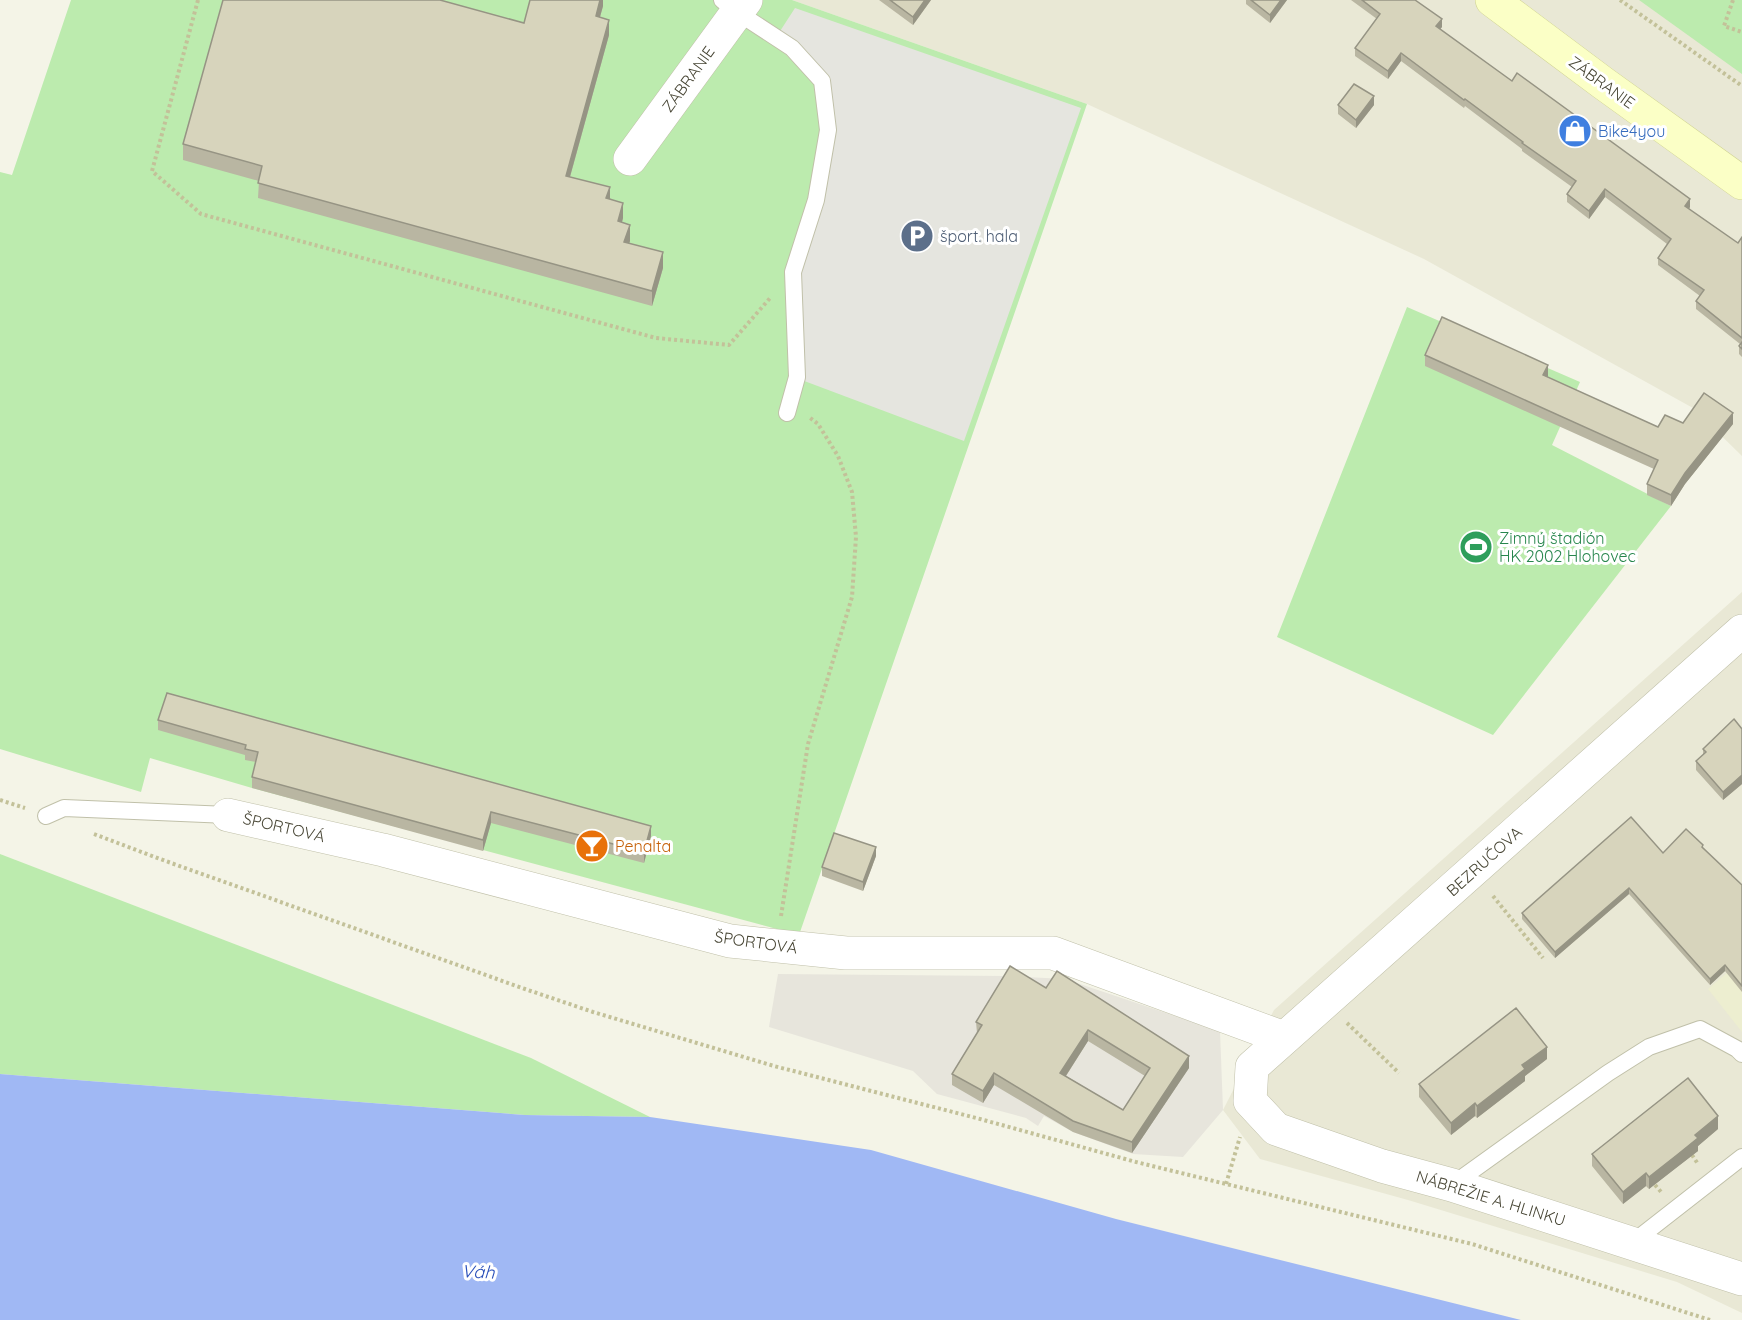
<svg xmlns="http://www.w3.org/2000/svg" width="1742" height="1320" font-family="Quicksand,sans-serif">
  <style>
    .residential { fill: #e9e8d5 }
    .industrial { fill: #e7e5dc }
    .education { fill: #edeed0 }
    .green { fill: #bcebae }
    .parking { fill: #e5e5df }
    .water { fill: #a0b8f4 }
    .lines { fill: none; stroke-linecap: round; stroke-linejoin: round }
    .lane-casing { stroke: #c0c0a9; stroke-width: 18 }
    .street-casing { stroke: #c0c0a9; stroke-width: 34 }
    .secondary-casing { stroke: #d0d392; stroke-width: 34 }
    .path { stroke: #c3c199; stroke-width: 4; stroke-dasharray: 3 3; stroke-linecap: butt }
    .lane { stroke: #fff; stroke-width: 16 }
    .street { stroke: #fff; stroke-width: 33 }
    .secondary { stroke: #fbffc6; stroke-width: 33 }
    .wall { fill: #b9b6a2; fill-rule: evenodd }
    .shaded-wall { fill: #969484 }
    .building { fill: #d7d4bc; stroke: #969484; stroke-width: 1.5; fill-rule: evenodd }
    .labels { text-anchor: middle; stroke-width: 6; stroke-linejoin: round; paint-order: stroke }
    .street-label { font-size: 16px; fill: #484635; stroke: #fff }
    .shop-label { font-size: 16px; fill: #366cbe; stroke: #fff; text-anchor: start }
    .service-label { font-size: 16px; fill: #4e5e75; stroke: #fff; text-anchor: start }
    .leisure-label { font-size: 16px; fill: #27864d; stroke: #fff; text-anchor: start }
    .food-label { font-size: 16px; fill: #c56008; stroke: #fff; text-anchor: start }
    .water-label { font-size: 18px; font-style: italic; fill: #294fba; stroke: #fff }
  </style>
  <rect width="100%" height="100%" fill="#f4f4e7"/>
  <!-- residential -->
  <g class="residential">
    <path d="M792 0H1742V456L1693 408 1424 259 1087 104Z"/>
    <path d="M1742 592V1313L1677 1282 1408 1200 1260 1159 1223 1110 1274 1010Z"/>
  </g>
  <!-- industrial -->
  <path class="industrial" d="M778 974 1004 976 1065 979 1220 1031 1223 1110 1183 1157 1133 1154 1073 1132 1044 1116 1038 1126 1026 1118 937 1094 913 1071 769 1027Z"/>
  <!-- education -->
  <path class="education" d="M1742 960V1032L1708 989Z"/>
  <!-- green -->
  <g class="green">
    <path d="M71 0H792L1087 104 799 935 252 788 150 758 141 792 0 749V172L12 175Z"/>
    <path d="M1639 0H1742V74Z"/>
    <path d="M1407 307 1580 382 1552 445 1671 506 1493 735 1277 637Z"/>
    <path d="M0 854 531 1058 650 1117 525 1115 0 1074Z"/>
  </g>
  <!-- parking -->
  <path class="parking" d="M795 8 1081 108 964 441 791 376 785 273 810 199 821 132 815 83 773 42Z"/>
  <!-- water -->
  <path class="water" d="M0 1074 525 1115 650 1117 871 1150 1116 1219 1521 1320H0Z"/>
  <g class="lines">
    <defs>
      <g id="lane">
        <path d="M722 0 737 12 792 48 822 81 828 130 816 200 793 272 797 377 787 413"/>
        <path d="M46 816 64 808 228 815"/>
        <path d="M1452 1185 1608 1073 1649 1047 1700 1029 1737 1049 1742 1054"/>
        <path d="M1632 1243 1742 1157"/>
      </g>
      <g id="street">
        <path d="M630 159 746 0"/>
        <path d="M1742 631 1252 1067 1250 1101 1276 1129 1382 1166 1452 1185 1742 1279"/>
        <path d="M228 815 383 850 730 941 846 953H1053L1284 1038"/>
      </g>
      <path id="secondary" d="M1492 0 1603 83 1742 183"/>
    </defs>
    <!-- lane casing -->
    <use href="#lane" class="lane-casing"/>
    <!-- street casing -->
    <use href="#street" class="street-casing"/>
    <!-- secondary casing -->
    <use href="#secondary" class="secondary-casing"/>
    <!-- path -->
    <g class="path">
      <path d="M198 0 152 171 201 214 656 338 729 345 771 297"/>
      <path d="M1620 0 1742 86"/>
      <path d="M1733 0 1724 26 1742 32"/>
      <path d="M0 800 25 808"/>
      <path d="M94 834 160 859 525 989 593 1012 774 1066 980 1119 1136 1162 1472 1244 1710 1320"/>
      <path d="M1493 896 1543 958"/>
      <path d="M781 916 808 744 852 597 856 537 852 492 838 456 818 424 809 417"/>
      <path d="M1347 1023 1399 1073"/>
      <path d="M1692 1155 1698 1164"/>
      <path d="M1226 1184 1240 1137"/>
      <path d="M1655 1185 1662 1193"/>
    </g>
    <!-- lane -->
    <use href="#lane" class="lane"/>
    <!-- street -->
    <use href="#street" class="street"/>
    <!-- secondary -->
    <use href="#secondary" class="secondary"/>
  </g>
  <!-- wall -->
  <g class="wall">
    <path d="M603 0V6L600 17 609 35 570 177 610 198 623 218 622 222 630 241 629 243 663 268 652 306 258 198 259 181 183 160V144L524 23Z"/>
    <path d="M879 0H931L913 25Z"/>
    <path d="M1246 0H1287L1270 23 1246 4Z"/>
    <path d="M1351 0H1415L1442 27 1440 29 1512 81 1690 207 1689 209 1738 243 1742 237V357L1739 354V346L1740 344 1696 309V301L1700 296 1658 265V258L1667 244 1605 197 1589 219 1567 202V194L1572 187 1522 151V149L1465 106 1464 108 1401 61 1388 79 1355 56V48L1377 19Z"/>
    <path d="M1338 105H1374L1356 128 1338 114Z"/>
    <path d="M1425 355 1548 376 1547 377 1658 427 1683 423 1733 424 1685 484 1671 506 1647 495V484L1654 469 1425 366Z"/>
    <path d="M158 720 651 836 644 863 491 823 483 851 252 788V777L256 762 245 760V755L158 730Z"/>
    <path d="M1742 729V784L1723 800 1696 770V761L1703 755V749Z"/>
    <path d="M1703 849 1742 885V992L1725 971 1710 985 1629 894 1555 958 1522 919V913L1663 853Z"/>
    <path d="M876 856 863 891 822 876V867Z"/>
    <path d="M1046 988 1189 1068 1132 1153 1073 1132 994 1085 983 1103 952 1085V1074L977 1033 976 1022ZM1088 1041 1145 1076 1123 1110 1066 1076Z"/>
    <path d="M1547 1059 1525 1076V1081L1477 1118 1475 1116 1451 1135 1419 1097V1084Z"/>
    <path d="M1718 1129 1698 1146V1151L1677 1167 1649 1189 1646 1186 1623 1204 1592 1166V1154Z"/>
  </g>
  <!-- shaded-wall -->
  <g class="shaded-wall">
    <path d="M600 0H603V6L596 31V16Z"/>
    <path d="M925 0H931L913 25V17Z"/>
    <path d="M1281 0H1287L1270 23V15Z"/>
    <path d="M1442 19V27L1436 34V26Z"/>
    <path d="M609 20V35L566 191V176Z"/>
    <path d="M1401 53V61L1388 79V71Z"/>
    <path d="M1374 96V105L1356 128V120Z"/>
    <path d="M610 187V203L606 198Z"/>
    <path d="M1605 189V197L1589 219V211Z"/>
    <path d="M1690 199V207L1685 214V206Z"/>
    <path d="M623 203V218L618 237V221Z"/>
    <path d="M630 225V241L624 257V242Z"/>
    <path d="M663 252V268L652 306V291Z"/>
    <path d="M1548 365V376L1543 386V375Z"/>
    <path d="M1733 413V424L1685 484 1671 506V495L1685 473Z"/>
    <path d="M1742 775V784L1723 800V792Z"/>
    <path d="M491 812V823L483 851V840Z"/>
    <path d="M651 826V836L644 863V852Z"/>
    <path d="M876 847V856L863 891V882Z"/>
    <path d="M1629 888V894L1555 958V952Z"/>
    <path d="M1725 965V971L1710 985V979Z"/>
    <path d="M1088 1030V1041L1060 1085V1073Z"/>
    <path d="M1547 1047V1059L1525 1076V1081L1477 1118V1106L1522 1065Z"/>
    <path d="M1189 1056V1068L1132 1153V1142Z"/>
    <path d="M994 1073V1085L983 1103V1091Z"/>
    <path d="M1475 1103V1116L1451 1135V1123Z"/>
    <path d="M1718 1116V1129L1698 1146V1151L1649 1189V1177L1695 1135Z"/>
    <path d="M1646 1173V1186L1623 1204V1192Z"/>
  </g>
  <!-- building -->
  <g class="building">
    <path d="M223 0H440L524 23 530 0H600L596 16 609 20 566 176 610 187 606 198 623 203 618 221 630 225 624 242 663 252 652 291 258 183 262 166 183 144Z"/>
    <path d="M890 0H925L913 17Z"/>
    <path d="M1251 0H1281L1270 15Z"/>
    <path d="M1362 0H1415L1442 19 1436 26 1512 81 1517 73 1690 199 1685 206 1738 243 1742 237V338L1696 301 1704 290 1658 258 1671 239 1605 189 1589 211 1567 194 1576 181 1522 143 1523 142 1465 99 1464 100 1401 53 1388 71 1355 48 1380 14Z"/>
    <path d="M1354 84 1374 96 1356 120 1338 105Z"/>
    <path d="M1442 317 1548 365 1543 375 1658 427 1665 415 1683 423 1704 393 1733 413 1685 473 1671 495 1647 484 1658 460 1425 355Z"/>
    <path d="M1742 342V349L1739 346Z"/>
    <path d="M167 693 651 826 644 852 491 812 483 840 252 777 258 752 245 749 246 745 158 720Z"/>
    <path d="M1734 719 1742 729V775L1723 792 1696 761 1706 752 1703 749Z"/>
    <path d="M1631 817 1663 853 1686 829 1703 845 1702 847 1742 885V986L1725 965 1710 979 1629 888 1555 952 1522 913Z"/>
    <path d="M834 833 876 847 863 882 822 867Z"/>
    <path d="M1010 966 1046 988 1057 971 1189 1056 1132 1142 1073 1121 994 1073 983 1091 952 1074 982 1025 976 1022ZM1088 1030 1150 1068 1123 1110 1060 1073Z"/>
    <path d="M1516 1008 1547 1047 1522 1065 1525 1069 1477 1106 1475 1103 1451 1123 1419 1084Z"/>
    <path d="M1688 1078 1718 1116 1695 1135 1698 1138 1677 1155 1649 1177 1646 1173 1623 1192 1592 1154Z"/>
  </g>
  <!-- icons -->
  <defs>
    <symbol id="shop-disc" viewBox="-11 -11 22 22"><circle r="9.5" fill="#3f7fe0" stroke="#fff"/><path d="M-5-2.5h2.3a2.7 3.5 0 0 1 5.4 0H5L5.5 6h-11ZM-1.5-2.5h3a1.5 2.3 0 0 0-3 0Z" fill="#fff"/></symbol>
    <symbol id="parking-disc" viewBox="-11 -11 22 22"><circle r="9.5" fill="#5c6f8a" stroke="#fff"/><path d="M-3.5-5.5H1a3.5 3.5 0 0 1 0 7H-1V5.5H-3.5ZM-1-3.4V-.6H.8a1.4 1.4 0 0 0 0-2.8Z" fill="#fff"/></symbol>
    <symbol id="stadium-disc" viewBox="-11 -11 22 22"><circle r="9.5" fill="#2e9e5b" stroke="#fff"/><path d="M0-5a6.5 5 0 1 0 0 10a6.5 5 0 1 0 0-10ZM-3.5-1.8h7v3.6h-7Z" fill="#fff"/></symbol>
    <symbol id="bar-disc" viewBox="-11 -11 22 22"><circle r="9.5" fill="#e8710a" stroke="#fff"/><path d="M-6-5H6L.8 .8V4.5H3.5V6h-7V4.5H-.8V.8Z" fill="#fff"/></symbol>
  </defs>
  <g fill-rule="evenodd">
    <use href="#shop-disc" x="1556" y="112" width="38" height="38"/>
    <use href="#parking-disc" x="898" y="217" width="38" height="38"/>
    <use href="#stadium-disc" x="1457" y="528" width="38" height="38"/>
    <use href="#bar-disc" x="573" y="827" width="38" height="38"/>
  </g>
  <g class="labels">
    <!-- street labels -->
    <g class="street-label">
      <text transform="translate(688 79) rotate(-54)" y="6">ZÁBRANIE</text>
      <text transform="translate(1602 82) rotate(36)" y="6">ZÁBRANIE</text>
      <text transform="translate(284 827) rotate(13)" y="6">ŠPORTOVÁ</text>
      <text transform="translate(1484 861) rotate(-42)" y="6">BEZRUČOVA</text>
      <text transform="translate(756 942) rotate(8)" y="6">ŠPORTOVÁ</text>
      <text transform="translate(1491 1198) rotate(17)" y="6">NÁBREŽIE A. HLINKU</text>
    </g>
    <!-- shop labels -->
    <g class="shop-label">
      <text x="1598" y="137">Bike4you</text>
    </g>
    <!-- service labels -->
    <g class="service-label">
      <text x="940" y="242">šport. hala</text>
    </g>
    <!-- leisure labels -->
    <g class="leisure-label">
      <text x="1499" y="544">Zimný štadión<tspan x="1499" dy="18">HK 2002 Hlohovec</tspan></text>
    </g>
    <!-- food labels -->
    <g class="food-label">
      <text x="615" y="852">Penalta</text>
    </g>
    <!-- water labels -->
    <g class="water-label">
      <text transform="translate(478 1272) rotate(3)" y="6">Váh</text>
    </g>
  </g>
</svg>
